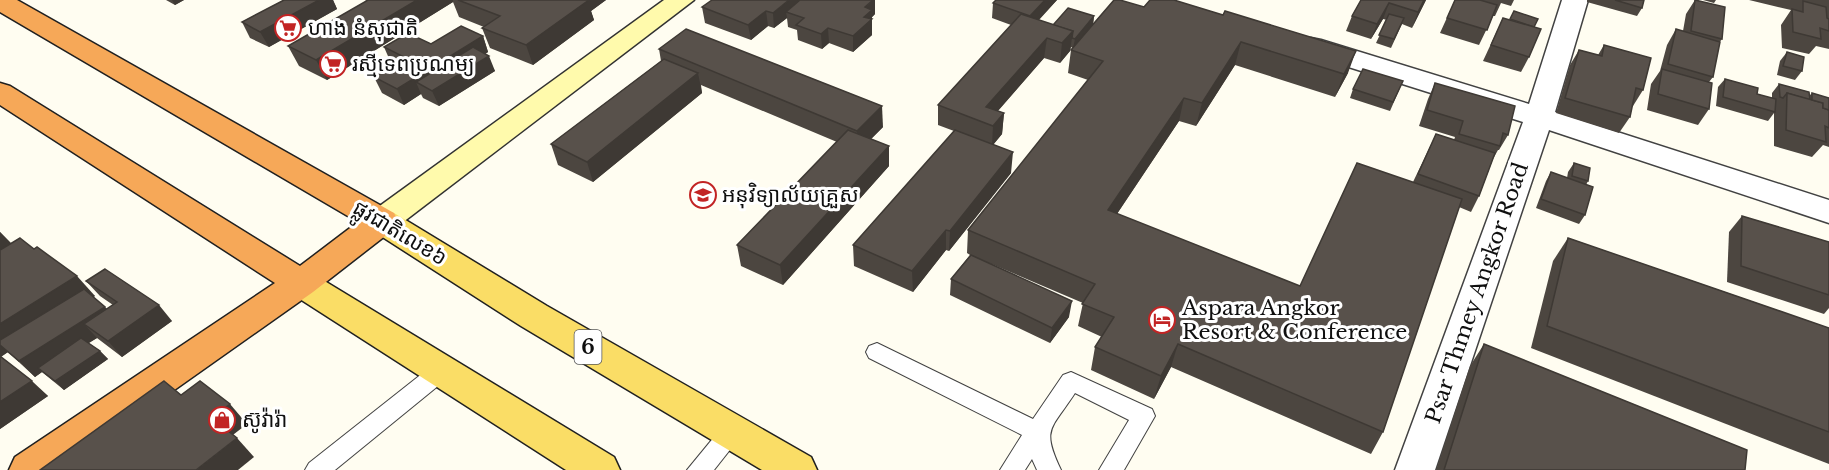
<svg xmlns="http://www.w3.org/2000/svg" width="1829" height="470" font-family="'Libre Baskerville','Noto Sans Khmer',serif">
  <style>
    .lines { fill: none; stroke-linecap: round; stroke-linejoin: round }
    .lane-casing { stroke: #424242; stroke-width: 2 }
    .street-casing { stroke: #424242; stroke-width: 3 }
    .secondary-casing { stroke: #313131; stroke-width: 3 }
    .primary-casing { stroke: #202020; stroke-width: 3 }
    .highway-casing { stroke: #202020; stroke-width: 3 }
    .lane { fill: #fff; fill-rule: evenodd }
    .street { fill: #fff; fill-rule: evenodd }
    .secondary { fill: #fffaac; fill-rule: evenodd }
    .primary { fill: #fadd66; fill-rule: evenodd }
    .highway { fill: #f6a858; fill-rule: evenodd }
    .wall { fill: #4c4640 }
    .shaded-wall { fill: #3e3934 }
    .building { fill: #58514b; stroke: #3e3934; stroke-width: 1.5 }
    .labels { text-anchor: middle; stroke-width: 6; stroke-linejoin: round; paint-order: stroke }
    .shield { fill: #fff; stroke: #575757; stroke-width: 1.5 }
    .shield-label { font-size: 20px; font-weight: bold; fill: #0f0f0f }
    .poi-label { font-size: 21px; fill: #0f0f0f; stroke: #fff; text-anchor: start }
    .street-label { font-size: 21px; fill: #0f0f0f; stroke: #fff }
  </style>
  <rect width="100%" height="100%" fill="#fffdf1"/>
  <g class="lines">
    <defs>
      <g id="lane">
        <path d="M877 343 1033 419 1063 375 1071 372 1152 409 1155 416 1124 470H1099L1129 420 1075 393C1051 430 1041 428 1061 470H1037L1032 459 1025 470H1000L1022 435 869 358 866 352 869 346Z"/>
        <path d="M441 362 449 365 452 371 449 377 335 470H305L309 463 433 365Z"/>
        <path d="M732 422 740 425 744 432 714 470H687L724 425Z"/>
      </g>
      <path id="street" d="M1562 0H1588L1555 112 1829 200V223L1549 130 1435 470H1395L1523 122 1301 52 1297 46 1301 40 1311 38 1321 40 1529 104Z"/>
      <path id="secondary" d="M664 0H694L394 229 382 233 370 229 366 221 370 213Z"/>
      <g id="primary">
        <path d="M382 209 394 213 547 306 811 457 817 470H762L521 326 370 229 366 221 370 213Z"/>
        <path d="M301 270 313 274 614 457 620 470H566L289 292 284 283 289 274Z"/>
      </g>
      <path id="highway" d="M0 0H17L394 213 398 221 394 229 313 292 61 470H9L15 457 275 283 0 105V83L10 86 300 266 358 222 0 12Z"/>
    </defs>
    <!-- lane casing -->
    <use href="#lane" class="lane-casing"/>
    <!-- street casing -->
    <use href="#street" class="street-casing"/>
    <!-- secondary casing -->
    <use href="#secondary" class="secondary-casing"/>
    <!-- primary casing -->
    <use href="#primary" class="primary-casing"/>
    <!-- highway casing -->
    <use href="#highway" class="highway-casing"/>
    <!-- lane -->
    <use href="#lane" class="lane"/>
    <!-- street -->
    <use href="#street" class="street"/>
    <!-- secondary -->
    <use href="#secondary" class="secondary"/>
    <!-- primary -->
    <use href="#primary" class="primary"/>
    <!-- highway -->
    <use href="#highway" class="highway"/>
  </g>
  <!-- wall -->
  <g class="wall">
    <path d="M166 0H184L175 5Z"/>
    <path d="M284 0H333L337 9 269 47 250 38 242 22Z"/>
    <path d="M365 0H606L591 11 594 20 533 65 490 48 482 28 484 27 459 17 453 2 327 80 299 66 288 46 367 1Z"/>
    <path d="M996 0H1057L1039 20 1053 25 1094 16 1093 24 1114 0 1348 73 1335 97 1235 65 1196 126 1179 121 1117 214 1300 286 1413 182 1436 134 1454 140 1455 137 1419 126 1428 99 1435 83 1508 135 1499 150H1498L1493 159 1479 196 1471 212 1459 207 1383 432 1371 454 1171 367 1154 399 1091 370 1095 347 1102 337 1078 326 1083 303 989 263 1069 317 1050 343 950 295 951 279 970 255 967 253 968 230 1088 80 1068 73 1071 50 1073 48 1071 47 1070 51 1060 63 1044 58 998 111 1004 113 1002 134 993 145 1011 173 949 251 946 250 913 292 854 266 853 245 954 131 938 125V105L1011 25 992 18 993 3Z"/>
    <path d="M1361 0H1426L1412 28 1402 24 1391 48 1376 43 1387 20 1383 19 1371 39 1346 31 1352 16Z"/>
    <path d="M1455 0H1514L1511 6 1501 3 1495 16H1493L1479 45 1440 33Z"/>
    <path d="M1587 0H1644L1642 8 1637 16 1587 2Z"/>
    <path d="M1695 0 1722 39 1719 43 1713 77 1709 82V109L1698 125 1647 110 1651 84 1660 71 1667 45 1676 29 1683 31 1686 14Z"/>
    <path d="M1703 0H1716L1714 3Z"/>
    <path d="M1749 0H1829V49L1816 46 1809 54 1782 48 1781 25 1791 10Z"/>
    <path d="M702 7 875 14 872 17V35L853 52 829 43 822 49 798 40 797 30 788 27 787 18 774 28 768 26 751 40 705 23Z"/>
    <path d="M1503 18 1534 27 1529 57 1521 72 1483 61Z"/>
    <path d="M483 36 488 52 485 54 495 71 439 106 423 98 421 94 404 105 382 93 374 77 395 65 391 63 384 47 431 44Z"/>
    <path d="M1604 45 1643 90 1633 106H1632L1630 117 1619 133 1556 113 1570 65 1579 50 1598 55Z"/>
    <path d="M659 49 883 127 871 139 889 166 783 285 741 266 737 245 837 142 701 85 702 93 593 182 558 165 551 144 661 61Z"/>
    <path d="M1787 52 1802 71 1795 80 1777 75 1780 61Z"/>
    <path d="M1725 79 1757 94 1772 98V93L1779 84 1809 96 1812 93 1829 98V147L1823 145 1812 157 1774 146V113L1768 121 1716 106 1718 87Z"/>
    <path d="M1403 81 1390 111 1350 98 1353 89Z"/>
    <path d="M1574 163 1588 181 1586 185 1585 215 1579 224 1536 208 1546 181 1551 172 1567 178 1568 172Z"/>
    <path d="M1742 216 1829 242V308L1824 314 1727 282 1729 232Z"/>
    <path d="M0 232 11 243 95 296 93 297 107 309 113 305 100 296 86 281 172 321 122 357 97 338 88 343 100 351 108 359 64 390 42 372 35 377 8 352 1 357 48 396 0 429Z"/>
    <path d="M1568 238 1829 328V464L1531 348 1553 261Z"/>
    <path d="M1484 344 1745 470H1436L1470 366Z"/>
  </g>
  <!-- shaded-wall -->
  <g class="shaded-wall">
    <path d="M172 0H184L175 5Z"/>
    <path d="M319 0H333L337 9 269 47 260 32Z"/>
    <path d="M417 0H453V2L327 80 316 60Z"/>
    <path d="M580 0H606L591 11 594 20 533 65 526 45Z"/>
    <path d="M789 0H806L786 12 787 18 774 28 773 13Z"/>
    <path d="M873 0H875V14L872 17V35L853 52V36L864 17 865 7Z"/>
    <path d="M1045 0H1057L1028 31 1030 16Z"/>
    <path d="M1424 0H1426L1412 28 1418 12Z"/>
    <path d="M1389 3 1383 19 1371 39 1377 24Z"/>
    <path d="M766 11 768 26 751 40 748 25Z"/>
    <path d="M1094 16 1093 25 1073 48 1075 39Z"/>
    <path d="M828 28 829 43 822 49 821 34Z"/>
    <path d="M1073 31 1070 51 1060 63 1062 43Z"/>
    <path d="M483 36 488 52 429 89 416 82 421 94 404 105 397 89Z"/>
    <path d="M1047 38 1044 58 987 123 986 107Z"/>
    <path d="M1241 42 1235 65 1196 126 1202 103Z"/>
    <path d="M1356 51 1348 73 1335 97 1344 74Z"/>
    <path d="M489 56 495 71 439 106 432 91Z"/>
    <path d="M698 73 702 93 593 182 587 162Z"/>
    <path d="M1184 98 1179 121 1104 233 1108 210Z"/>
    <path d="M882 106 883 127 859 151 857 131Z"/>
    <path d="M1004 113 1002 134 992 146 993 126Z"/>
    <path d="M889 146V166L783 285 780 265Z"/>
    <path d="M1013 152 1011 173 949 251 950 231Z"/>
    <path d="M946 230V250L913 292 912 271Z"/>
    <path d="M0 232 22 255 0 268Z"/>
    <path d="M77 276 95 296 8 352 0 345V324Z"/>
    <path d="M1072 301 1069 317 1050 343 1052 328Z"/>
    <path d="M159 305 172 321 122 357 108 341Z"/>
    <path d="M105 307 119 323 84 324 97 338 43 372 38 368 42 372 35 377 19 361Z"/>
    <path d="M1178 344 1171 367 1154 399 1161 376Z"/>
    <path d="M0 345 8 352 0 357Z"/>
    <path d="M100 351 108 359 64 390 55 381Z"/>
    <path d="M32 381 48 396 0 429V402Z"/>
    <path d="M230 404 247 424 229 438 212 418Z"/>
    <path d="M237 438 254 457 238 470H196Z"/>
  </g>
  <!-- building -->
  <g class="building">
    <path d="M284 0H319L260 32 242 22Z"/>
    <path d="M368 0H417L316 60 288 46Z"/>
    <path d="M458 0H589L526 45 482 28 500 16Z"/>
    <path d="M712 0H789L773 13 766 11 748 25 702 7Z"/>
    <path d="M800 0H873L865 7 872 10 864 17 872 19 853 36 828 28 821 34 796 25 804 18 786 12Z"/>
    <path d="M996 0H1045L1030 16 993 3Z"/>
    <path d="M1114 0H1120L1144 7 1150 0H1174L1223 15 1225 11 1356 51 1344 74 1241 42 1202 103 1184 98 1108 210 1300 286 1357 163 1462 199 1383 432 1178 344 1161 376 1095 347 1114 317 1082 304 1095 284 968 230 1103 61 1071 50Z"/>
    <path d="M1361 0H1424L1418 12 1389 3 1377 24 1352 16Z"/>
    <path d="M1455 0H1480L1497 5 1487 30 1447 18Z"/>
    <path d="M1615 0H1644L1642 8Z"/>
    <path d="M1695 0 1725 7 1722 39 1691 31Z"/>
    <path d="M1803 1 1826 7 1827 18 1829 19V31L1820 28 1821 39 1793 32 1792 9 1803 12Z"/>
    <path d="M1068 8 1094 16 1075 39 1072 38 1073 31 1053 25Z"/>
    <path d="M1514 11 1538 19 1534 27 1510 19Z"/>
    <path d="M1021 14 1073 31 1062 43 1047 38 986 107 1004 113 993 126 938 105Z"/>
    <path d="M1389 14 1404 18 1394 39 1379 35Z"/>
    <path d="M1503 18 1541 29 1529 57 1491 45Z"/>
    <path d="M461 26 483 36 397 89 374 77 406 58 384 47 408 33 431 44Z"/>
    <path d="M686 29 882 106 857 131 659 49Z"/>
    <path d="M1676 29 1720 42 1713 77 1668 64Z"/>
    <path d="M1604 45 1651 58 1643 90 1636 88 1630 117 1565 98 1579 50 1602 56Z"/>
    <path d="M473 47 489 56 432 91 416 82Z"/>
    <path d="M1787 52 1804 57 1802 71 1783 66Z"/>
    <path d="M664 59 698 73 587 162 551 144Z"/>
    <path d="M1363 69 1403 81 1393 102 1353 89Z"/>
    <path d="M1662 69 1712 83 1709 109 1658 94Z"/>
    <path d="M1725 79 1758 88 1757 94 1776 99 1775 112 1723 97Z"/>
    <path d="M1435 83 1515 106 1508 135 1503 133 1500 146 1459 134 1463 121 1427 110Z"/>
    <path d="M1779 84 1809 92 1810 100 1787 93 1783 98 1780 97Z"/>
    <path d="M1787 93 1823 103V108L1829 110V128L1825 126 1826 142 1786 130Z"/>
    <path d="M1812 93 1829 98V110L1823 108V103L1812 100Z"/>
    <path d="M848 130 889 146 780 265 737 245Z"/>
    <path d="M955 130 1013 152 950 231 946 230 912 271 853 245Z"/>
    <path d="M1436 134 1495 153 1479 196 1418 174Z"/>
    <path d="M1574 163 1590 168 1588 181 1572 176Z"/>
    <path d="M1551 172 1593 187 1585 215 1541 199Z"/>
    <path d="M1742 216 1829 242V295L1741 266Z"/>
    <path d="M20 238 34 249 37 247 77 276 0 324V250Z"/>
    <path d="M1568 238 1829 328V432L1547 326Z"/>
    <path d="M971 255 1072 301 1052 328 951 279Z"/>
    <path d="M105 269 159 305 108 341 84 324 117 302 86 281Z"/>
    <path d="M84 289 105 307 19 361 0 345V340Z"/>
    <path d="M81 338 100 351 55 381 38 368Z"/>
    <path d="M1484 344 1747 450 1745 470H1444Z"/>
    <path d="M0 356 32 381 0 402Z"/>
    <path d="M164 381 181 395 200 381 230 404 212 418 237 438 196 470H40Z"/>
  </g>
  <!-- icons -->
  <defs>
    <symbol id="supermarket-ring" viewBox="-11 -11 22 22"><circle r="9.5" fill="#fff" stroke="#c22424" stroke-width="1.5"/><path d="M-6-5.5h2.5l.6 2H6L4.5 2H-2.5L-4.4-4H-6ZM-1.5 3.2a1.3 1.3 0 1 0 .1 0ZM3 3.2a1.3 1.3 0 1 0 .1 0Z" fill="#c22424"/></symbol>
    <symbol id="school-ring" viewBox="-11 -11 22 22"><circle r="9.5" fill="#fff" stroke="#c22424" stroke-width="1.5"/><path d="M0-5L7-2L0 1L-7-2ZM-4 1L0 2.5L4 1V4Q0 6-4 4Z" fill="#c22424"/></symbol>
    <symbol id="hotel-ring" viewBox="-11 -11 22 22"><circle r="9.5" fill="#fff" stroke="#c22424" stroke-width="1.5"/><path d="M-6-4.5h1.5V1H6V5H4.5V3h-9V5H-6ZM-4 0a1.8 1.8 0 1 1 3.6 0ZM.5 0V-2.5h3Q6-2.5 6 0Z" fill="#c22424"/></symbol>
    <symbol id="shop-ring" viewBox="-11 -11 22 22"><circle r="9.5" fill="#fff" stroke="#c22424" stroke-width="1.5"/><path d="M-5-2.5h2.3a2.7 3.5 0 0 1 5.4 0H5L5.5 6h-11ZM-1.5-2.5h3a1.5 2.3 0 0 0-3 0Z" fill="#c22424"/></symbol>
  </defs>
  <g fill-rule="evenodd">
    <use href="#supermarket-ring" x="273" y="13" width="30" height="30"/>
    <use href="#supermarket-ring" x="318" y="49" width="30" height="30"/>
    <use href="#school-ring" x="688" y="180" width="30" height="30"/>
    <use href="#hotel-ring" x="1147" y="305" width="30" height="30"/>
    <use href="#shop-ring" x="207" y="405" width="30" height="30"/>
  </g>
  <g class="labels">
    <!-- shield labels -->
    <rect class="shield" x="574.5" y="330" width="27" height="34" rx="4.5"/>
    <g class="shield-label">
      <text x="588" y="354">6</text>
    </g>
    <!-- poi labels -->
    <g class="poi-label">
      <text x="308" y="35">ហាង នំសុជាតិ</text>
      <text x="352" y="71">រស្មីទេពប្រណម្យ</text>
      <text x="722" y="202">អនុវិទ្យាល័យគ្រួស</text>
      <text x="1182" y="315">Aspara Angkor<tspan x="1182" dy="24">Resort &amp; Conference</tspan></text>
      <text x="242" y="427">ស៊ូវ៉ារ៉ា</text>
    </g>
    <!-- street labels -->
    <g class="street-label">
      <text transform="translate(400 233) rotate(31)" y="7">ផ្លូវជាតិលេខ៦</text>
      <text transform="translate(1477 293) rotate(-71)" y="7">Psar Thmey Angkor Road</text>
    </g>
  </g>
</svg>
